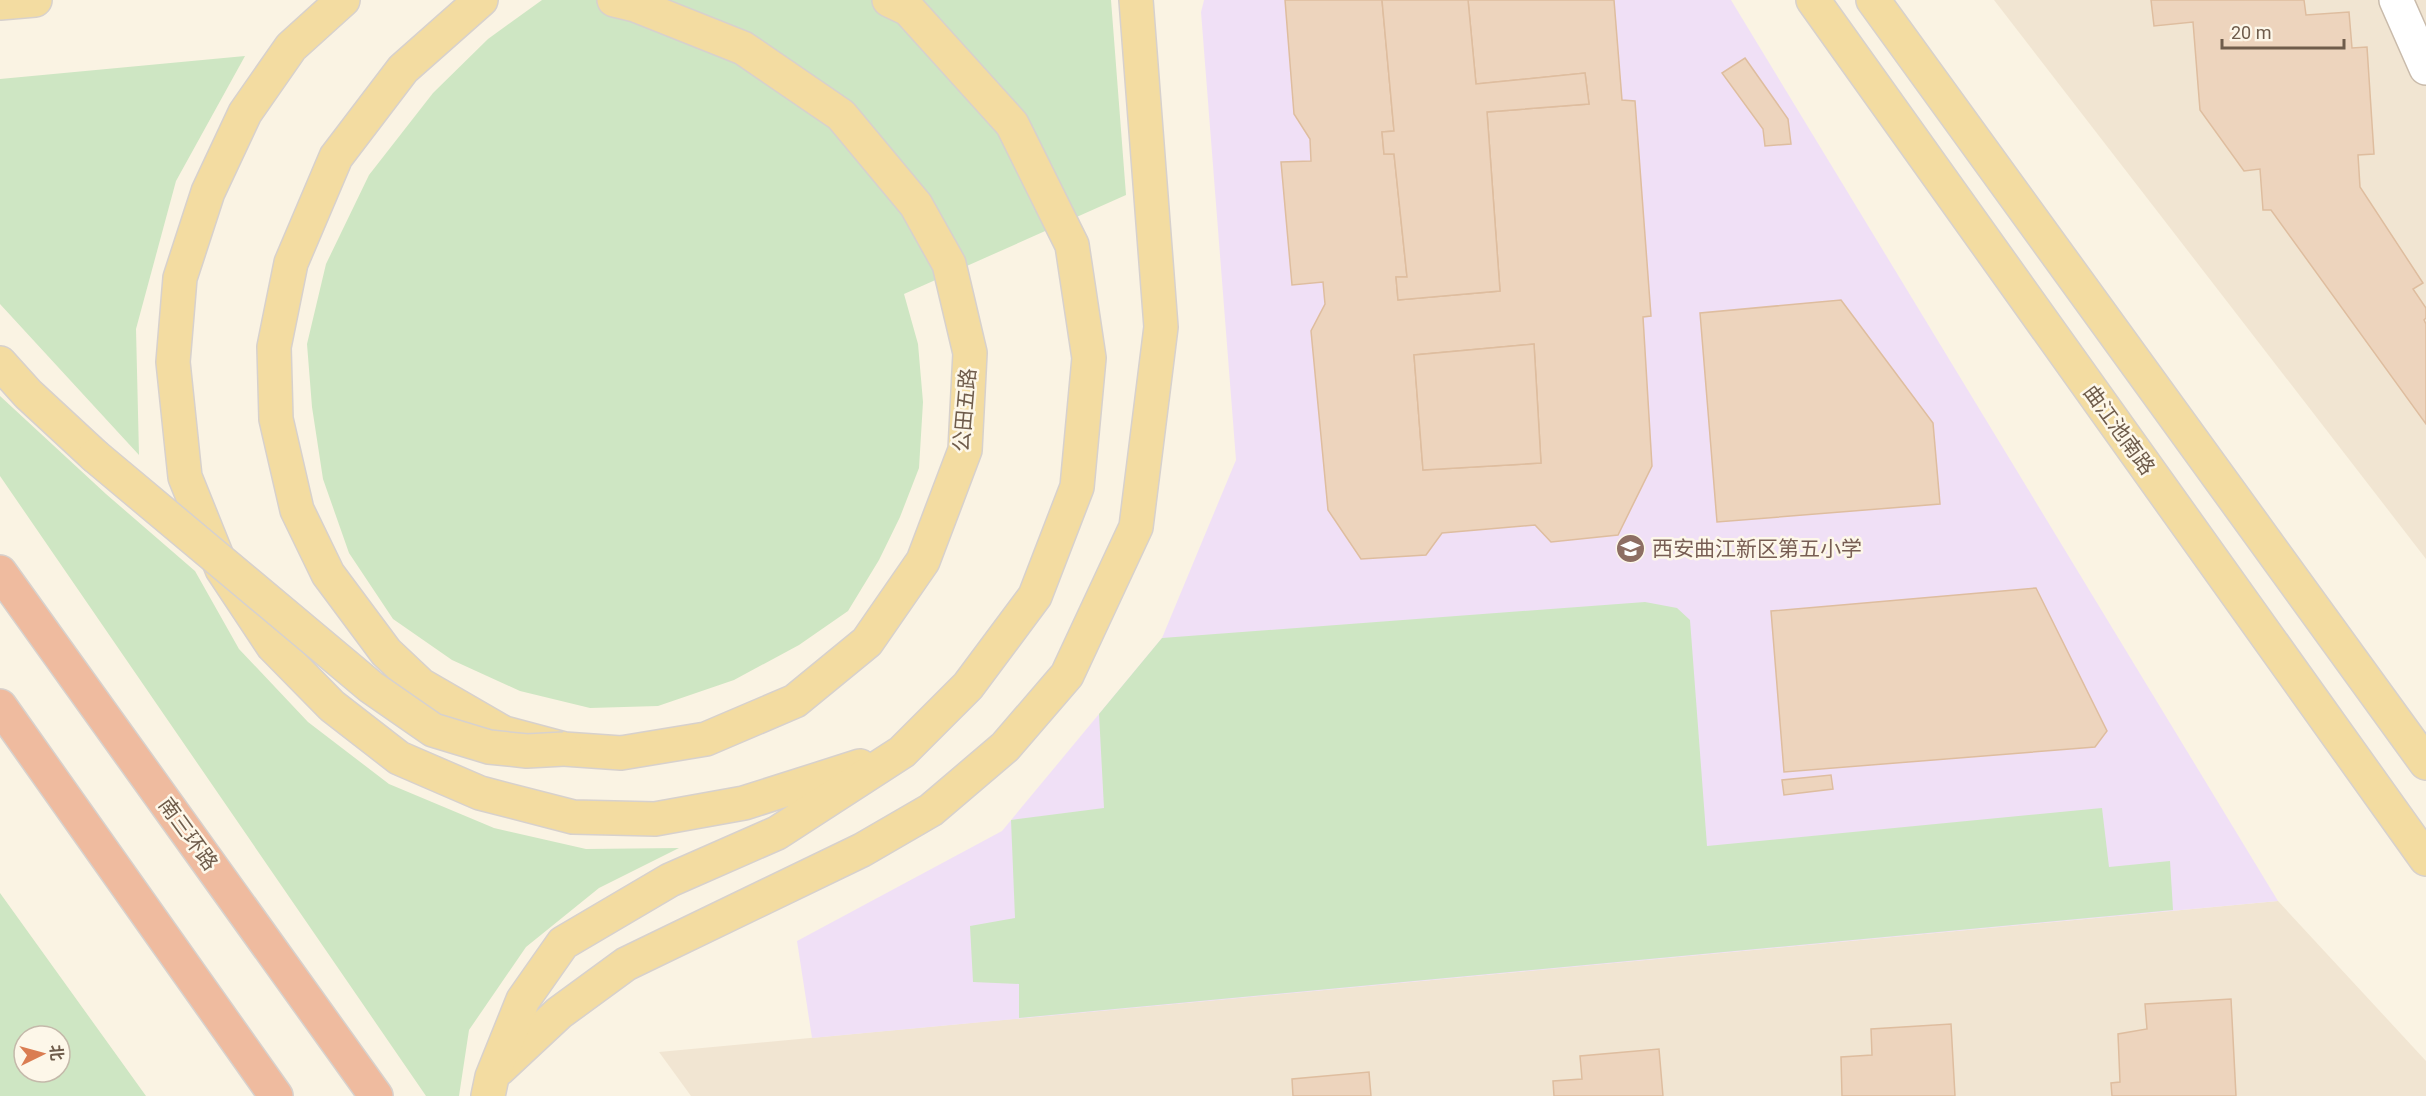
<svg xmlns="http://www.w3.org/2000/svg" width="2426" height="1096" font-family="Roboto,'Noto Sans SC',sans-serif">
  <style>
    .residential { fill: #f1e5d2 }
    .education { fill: #f0e0f6 }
    .green { fill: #cee6c3; fill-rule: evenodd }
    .building { fill: #edd4bd; stroke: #debd9f; stroke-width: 1.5; fill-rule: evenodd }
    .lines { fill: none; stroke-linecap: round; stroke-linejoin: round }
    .minor-casing { stroke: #c9bbab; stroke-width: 36 }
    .major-casing { stroke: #d7d1cd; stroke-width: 36 }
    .highway-casing { stroke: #d7d1cd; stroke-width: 36 }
    .minor { stroke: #fff; stroke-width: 33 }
    .major { stroke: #f3dca1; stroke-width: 33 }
    .highway { stroke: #efbb9f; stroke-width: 33 }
    .major-bridge-casing { stroke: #d7d1cd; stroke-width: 36; stroke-linecap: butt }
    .major-bridge { stroke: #f3dca1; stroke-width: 33 }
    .labels { text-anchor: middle; stroke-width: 5; stroke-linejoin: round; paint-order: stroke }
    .street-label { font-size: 21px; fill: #6f5c4b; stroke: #fdf7e9 }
    .education-label { font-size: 21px; fill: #785e54; stroke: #fdf7e9; text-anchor: start }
  </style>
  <rect width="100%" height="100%" fill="#faf3e3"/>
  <!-- residential -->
  <g class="residential">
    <path d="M1994 0H2426V559Z"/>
    <path d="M2278 901 2426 1061V1096H691L659 1052Z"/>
  </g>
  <!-- education -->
  <path class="education" d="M1204 0H1731L2278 901 812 1038 797 941 1002 831 1162 638 1236 460 1201 12Z"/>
  <!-- green -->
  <g class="green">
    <path d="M542 0H1111L1126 195 904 294 918 344 923 402 919 468 900 517 879 560 848 611 799 645 734 680 658 706 590 708 520 691 452 660 393 619 349 553 323 479 312 407 307 344 326 264 369 175 433 93 488 39Z"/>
    <path d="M245 56 176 181 136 329 139 455 0 304V79Z"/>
    <path d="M0 396 106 494 195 571 239 649 308 722 389 784 494 828 586 849 679 848 599 888 526 947 469 1030 459 1096H426L0 476Z"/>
    <path d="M1645 602 1677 608 1690 620 1707 846 2102 808 2109 867 2170 861 2173 910 1019 1018V984L973 982 970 926 1015 918 1011 820 1104 808 1099 714 1162 638Z"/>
    <path d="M0 893 146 1096H0ZM24 1036H60V1072H24Z"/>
  </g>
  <!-- building -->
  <g class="building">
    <path d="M1285 0H1382L1394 131 1382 132 1384 154H1394L1407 277H1396L1398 300 1500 291 1487 112 1589 104 1585 73 1476 84 1468 0H1614L1622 100 1635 101 1651 316 1643 317 1652 466 1618 535 1551 542 1535 525 1442 533 1426 555 1361 559 1328 510 1311 331 1325 304 1323 282 1292 285 1281 162 1311 161 1310 139 1294 114ZM1534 344 1541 463 1423 470 1414 355Z"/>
    <path d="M1382 0H1468L1476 84 1585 73 1589 104 1487 112 1500 291 1398 300 1396 277H1407L1394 154H1384L1382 132 1394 131Z"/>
    <path d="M2151 0H2304L2306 15 2349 12 2352 48 2367 47 2374 154 2358 155 2360 187 2423 283 2413 289 2426 308V318L2424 320 2426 324V424L2271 210H2263L2260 169 2244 171 2200 110 2193 22 2154 26Z"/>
    <path d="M1745 58 1788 119 1791 144 1765 146 1763 129 1722 73Z"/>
    <path d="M1841 300 1933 423 1940 504 1717 522 1700 313Z"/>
    <path d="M1534 344 1541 463 1423 470 1414 355Z"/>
    <path d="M2036 588 2107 731 2095 747 1784 772 1771 611Z"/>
    <path d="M1831 775 1833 789 1784 795 1782 780Z"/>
    <path d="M2231 999 2236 1096H2112L2111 1083 2120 1082 2118 1034 2147 1029 2145 1004Z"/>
    <path d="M1951 1024 1955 1096H1842L1841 1057 1872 1055 1871 1029Z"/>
    <path d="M1659 1049 1663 1096H1554L1553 1081 1582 1079 1580 1056Z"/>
    <path d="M1369 1072 1371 1096H1293L1292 1079Z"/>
  </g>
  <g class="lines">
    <defs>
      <path id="minor" d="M2396 0 2426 68"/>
      <g id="major">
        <path d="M343 0 291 47 245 113 208 192 180 278 173 362 185 477 222 569 273 646 332 706 399 758 480 793 573 817 655 819 744 803 860 766"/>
        <path d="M481 0 403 69 336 157 291 263 274 347 276 419 297 510 328 574 386 652 421 685 504 733 564 749 621 753 706 739 795 701 867 642 923 561 965 450 970 353 949 264 916 205 841 115 743 48 635 5 614 0"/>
        <path d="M1813 0 2426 859"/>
        <path d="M1873 0 2426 763"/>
        <path d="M0 3 35 0"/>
        <path d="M0 363 28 394 95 456"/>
        <path d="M499 1069 559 1013 626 964 862 850 931 810 1005 747 1067 675 1136 527 1161 327 1136 0"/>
        <path d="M488 1096 492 1077 523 1000 563 943 670 880 777 833 902 752 968 686 1035 596 1077 487 1089 358 1072 245 1012 124 908 9 889 0"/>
      </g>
      <g id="highway">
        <path d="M0 572 376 1096"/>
        <path d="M0 706 276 1096"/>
      </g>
    </defs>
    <!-- minor casing -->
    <use href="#minor" class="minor-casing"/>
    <!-- major casing -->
    <use href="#major" class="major-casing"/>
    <!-- highway casing -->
    <use href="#highway" class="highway-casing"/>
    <!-- minor -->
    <use href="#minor" class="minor"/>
    <!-- major -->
    <use href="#major" class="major"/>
    <!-- highway -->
    <use href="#highway" class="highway"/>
    <defs>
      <path id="major-bridge" d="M95 456 371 687 433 730 489 747 527 751 564 749"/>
    </defs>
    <!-- major-bridge casing -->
    <use href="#major-bridge" class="major-bridge-casing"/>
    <!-- major-bridge -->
    <use href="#major-bridge" class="major-bridge"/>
  </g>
  <!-- icons -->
  <defs>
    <symbol id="school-disc" viewBox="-11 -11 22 22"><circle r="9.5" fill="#8d6e63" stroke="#fdf7e9"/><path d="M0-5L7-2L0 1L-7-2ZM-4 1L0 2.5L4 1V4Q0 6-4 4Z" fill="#fff"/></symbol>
  </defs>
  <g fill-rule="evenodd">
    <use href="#school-disc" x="1614" y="532" width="33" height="33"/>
  </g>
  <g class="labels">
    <!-- street labels -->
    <g class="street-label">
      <text transform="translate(965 410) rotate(-85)" y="7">公田五路</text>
      <text transform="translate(2119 430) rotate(54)" y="7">曲江池南路</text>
      <text transform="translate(188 834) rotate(54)" y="7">南三环路</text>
    </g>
    <!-- education labels -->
    <g class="education-label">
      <text x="1652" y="556">西安曲江新区第五小学</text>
    </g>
  </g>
  <!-- north arrow -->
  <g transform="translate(42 1054) rotate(85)"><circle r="28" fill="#fdf7e9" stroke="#c4b9aa" stroke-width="1.5"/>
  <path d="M0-4.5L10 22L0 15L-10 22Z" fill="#da7d52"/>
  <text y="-9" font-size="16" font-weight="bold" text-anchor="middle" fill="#6f5c4b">北</text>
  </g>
  <!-- scale -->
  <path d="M2222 39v9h122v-9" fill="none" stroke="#6f5c4b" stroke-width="3"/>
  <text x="2231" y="39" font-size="18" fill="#6f5c4b" stroke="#fdf7e9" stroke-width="4.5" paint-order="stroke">20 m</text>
</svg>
